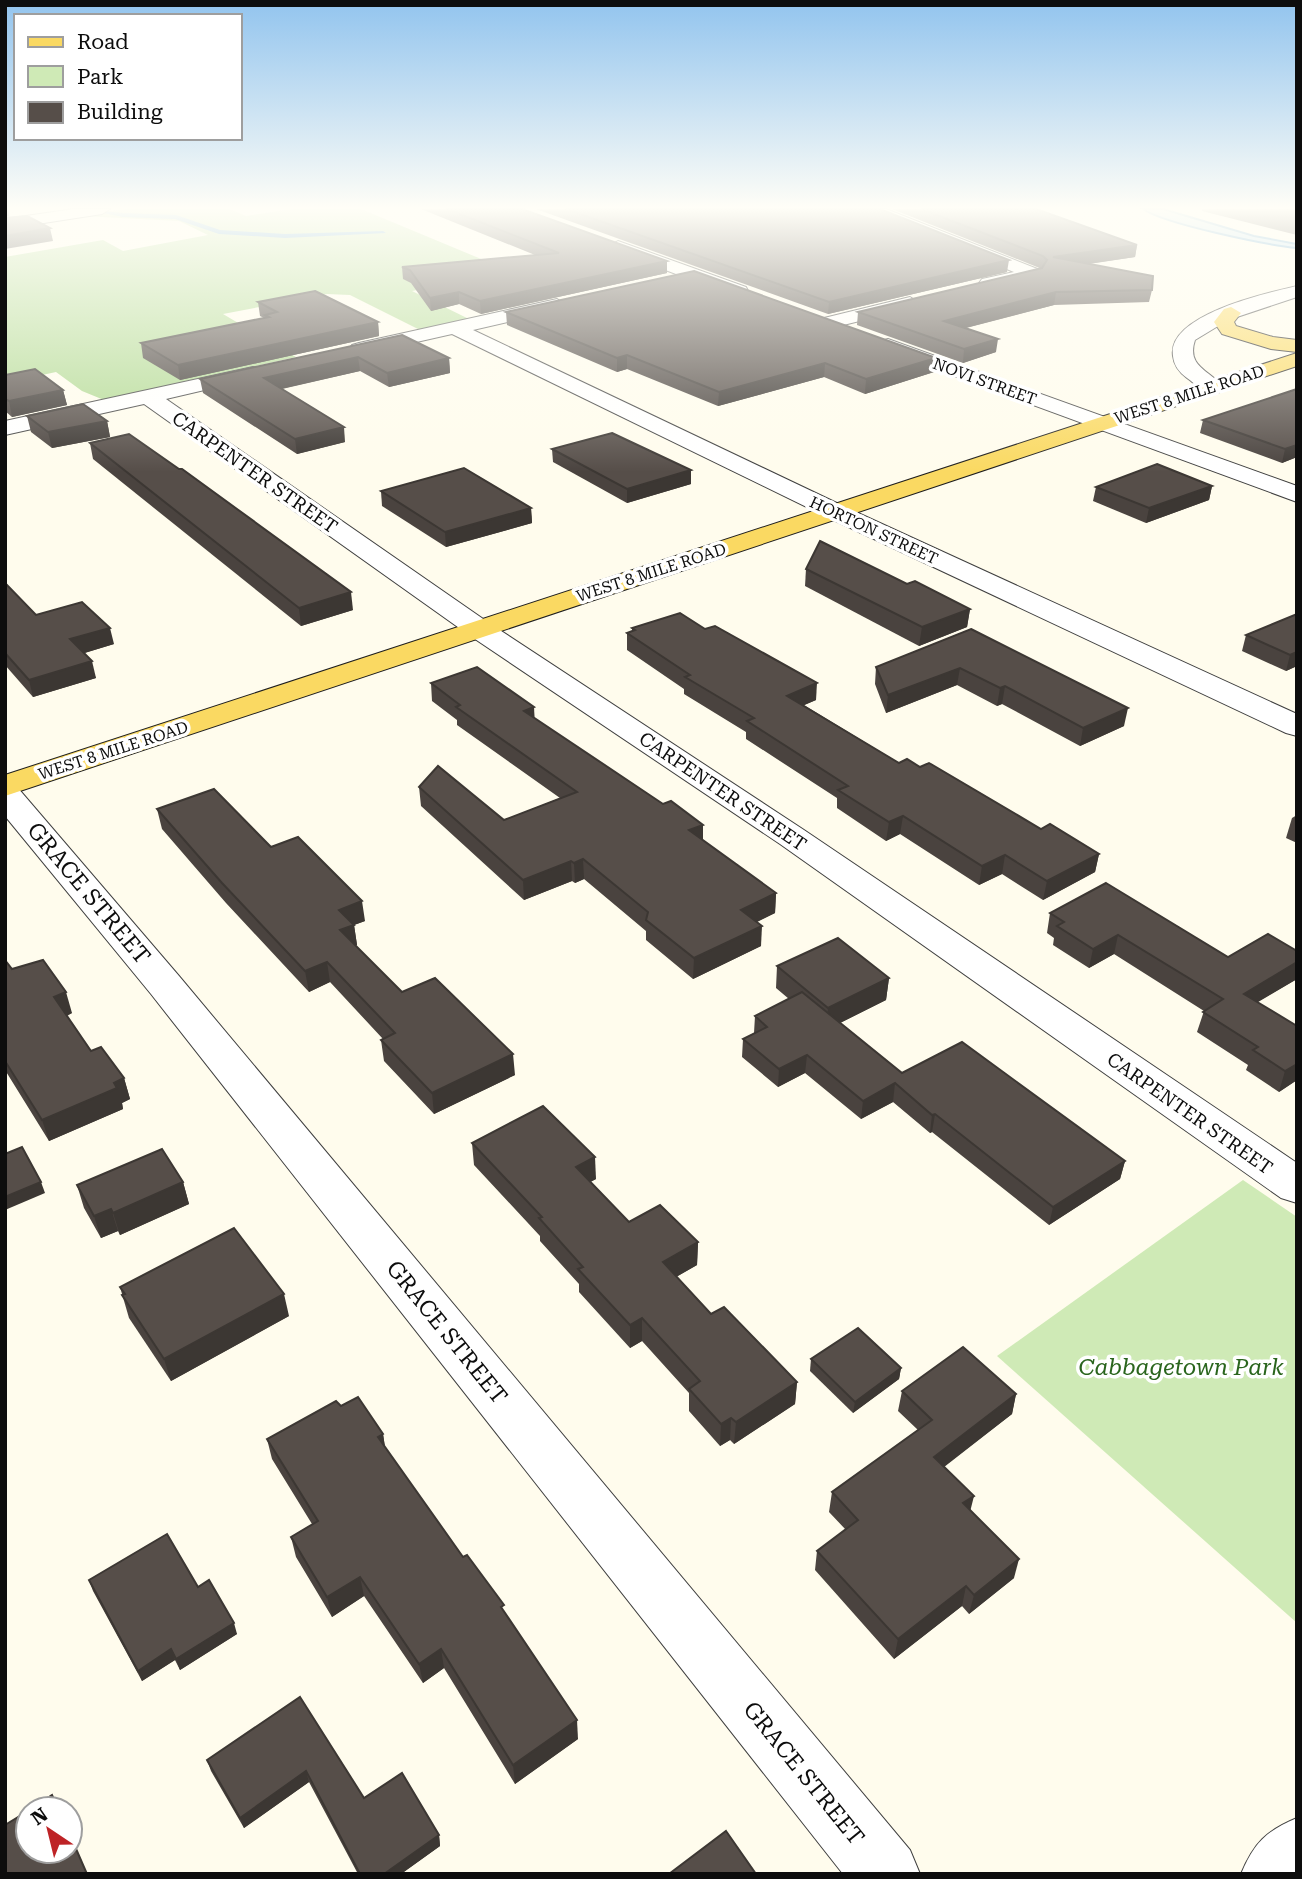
<svg xmlns="http://www.w3.org/2000/svg" width="1302" height="1879" font-family="'Roboto Serif',serif">
  <style>
    .green { fill: #cfeab6 }
    .forest { fill: #b3da95 }
    .water { fill: #b1dbf7; stroke: #378ecf; stroke-width: 2 }
    .lines { fill: none; stroke-linecap: round; stroke-linejoin: round }
    .stream { fill: #378ecf; fill-rule: evenodd }
    .minor-casing { stroke: #404040; stroke-width: 2 }
    .major-casing { stroke: #1e1e1e; stroke-width: 2 }
    .minor { fill: #fff; fill-rule: evenodd }
    .major { fill: #fad962; fill-rule: evenodd }
    .wall { fill: #4a433f }
    .shaded-wall { fill: #3c3733 }
    .building { fill: #564e49; stroke: #3c3733; stroke-width: 2 }
    .labels { text-anchor: middle; stroke-width: 7; stroke-linejoin: round; paint-order: stroke }
    .far-street-label { font-size: 16px; fill: #0d0d0d; stroke: #fff }
    .street-label { font-size: 19px; fill: #0d0d0d; stroke: #fff }
    .near-street-label { font-size: 23px; fill: #0d0d0d; stroke: #fff }
    .near-park-label { font-size: 23px; font-style: italic; fill: #2a651d; stroke: #fff }
  </style>
  <rect width="100%" height="100%" fill="#fffced"/>
  <!-- green -->
  <path class="green" d="M1243 1180 1297 1217V1623L997 1356Z"/>
  <!-- forest -->
  <path class="forest" d="M125 209H230L246 216 291 209H361L510 271 412 291 471 320 420 330 350 295 327 294 223 314 296 357 104 400 82 391 56 372 5 383V257L103 240 123 251 208 235 179 221 81 216Z"/>
  <!-- water -->
  <path class="water" d="M1143 209H1163L1254 236 1297 244V248C1267 245 1164 224 1143 209Z"/>
  <g class="lines">
    <!-- stream -->
    <path class="stream" d="M84 209 123 213 176 215 220 230 285 234 383 231 386 233 285 238 219 234 175 219 123 217Z"/>
    <defs>
      <g id="minor">
        <path d="M74 209H110L102 214 5 229V219Z"/>
        <path d="M865 209H886L1040 270 1043 274 1040 278 988 288 982 287 979 283 982 279 1014 272 867 212Z"/>
        <path d="M618 241 746 287 748 291 739 297 732 295 612 250 609 246Z"/>
        <path d="M1297 286V297L1228 320 1195 340C1186 367 1210 370 1223 387L1220 392C1205 395 1198 386 1187 378 1179 372 1174 366 1173 356 1167 315 1267 293 1297 286Z"/>
        <path d="M910 297 919 303 917 307 827 329 817 323 820 319Z"/>
        <path d="M557 299 566 305 564 309 473 330 843 506 1297 714V736L1286 733 825 516 452 334 359 355 352 353 349 349 352 345 359 343Z"/>
        <path d="M888 339 1297 486V502L881 349 878 345 881 341Z"/>
        <path d="M253 367 260 369 264 373 260 377 166 399 489 623 804 830 1297 1163V1203L1281 1198 780 844 469 635 144 404 5 435V421Z"/>
        <path d="M5 784 17 787 179 976 910 1850 920 1874H843L151 994 5 816Z"/>
        <path d="M1297 1818V1874H1241C1254 1843 1266 1831 1297 1818Z"/>
      </g>
      <g id="major">
        <path d="M1231 307 1241 313 1234 322 1236 326 1273 337 1297 340V352L1271 349 1222 334 1214 322 1224 309Z"/>
        <path d="M1297 353V366L5 796V775Z"/>
      </g>
    </defs>
    <!-- minor casing -->
    <use href="#minor" class="minor-casing"/>
    <!-- major casing -->
    <use href="#major" class="major-casing"/>
    <!-- minor -->
    <use href="#minor" class="minor"/>
    <!-- major -->
    <use href="#major" class="major"/>
  </g>
  <!-- wall -->
  <g class="wall">
    <path d="M421 209H522L667 261V273L481 314 459 304 431 311 411 283 403 279 402 267 535 255Z"/>
    <path d="M536 209H880L1007 272 828 314Z"/>
    <path d="M892 209H1036L1137 245 1135 257 1089 264 1152 290 1149 302 1054 305 966 328 996 352 963 363 857 325 858 312 1042 269Z"/>
    <path d="M1202 209H1297V235L1202 211Z"/>
    <path d="M258 302 378 322 379 336 180 380 143 358 141 343 264 318 260 316Z"/>
    <path d="M506 312 934 372 865 394 824 377 718 406 627 369 617 372 507 325Z"/>
    <path d="M402 335 449 358 450 373 389 387 360 371 282 389 345 442 297 454 203 393 200 379Z"/>
    <path d="M5 375 63 390 67 405 12 417 5 411Z"/>
    <path d="M1297 389V457L1282 463 1200 433 1203 420Z"/>
    <path d="M27 416 107 421 110 437 52 448 31 432Z"/>
    <path d="M90 443 353 610 301 626 93 459Z"/>
    <path d="M552 449 691 470V484L627 503 553 462Z"/>
    <path d="M1212 486 1209 500 1146 523 1093 501 1096 487Z"/>
    <path d="M381 491 531 508 532 523 446 547 382 506Z"/>
    <path d="M806 569 970 609 967 627 919 646 805 586Z"/>
    <path d="M5 583 36 615 114 644 84 653 96 678 33 697 5 665Z"/>
    <path d="M1297 614V666L1286 671 1242 651 1246 635Z"/>
    <path d="M632 628 816 700 804 705 899 763 920 767 1041 829 1099 854 1095 872 1043 900 1002 874 979 885 900 834 886 841 837 808V798L746 739V732L684 694V689L627 650V633L632 631Z"/>
    <path d="M971 629 1124 726 1080 746 1002 704 997 706 957 685 886 713 875 684 876 667Z"/>
    <path d="M431 683 534 718 663 804 703 825V840L776 893 775 913 757 922 761 946 693 979 646 940V931L584 879 575 883 572 881 524 900 421 806 419 787 504 820 560 798 457 725V720L432 701Z"/>
    <path d="M157 809 271 847 365 921 354 925 357 945 355 946 402 992 515 1075 434 1114 384 1061 381 1040 383 1039 330 982 309 992 226 903 162 829Z"/>
    <path d="M1297 815V843L1286 838 1292 818Z"/>
    <path d="M1050 913 1228 957 1297 951V979L1257 1002 1297 1026V1080L1279 1092 1246 1070 1248 1065 1197 1032 1204 1011 1114 954 1089 968 1053 945 1054 938 1047 933Z"/>
    <path d="M5 960 12 969 72 1013 67 1016 91 1051 124 1078 130 1099 122 1103 123 1109 49 1141 5 1070Z"/>
    <path d="M777 966 889 978 886 1000 840 1023 902 1073 1125 1161 1120 1179 1049 1225 932 1132 930 1133 893 1102 861 1119 805 1073 778 1087 742 1057 743 1039 754 1033 755 1016 789 999 776 988Z"/>
    <path d="M472 1143 596 1179 590 1182 629 1222 698 1242 697 1265 676 1277 711 1314 797 1382 795 1404 734 1444 730 1440 720 1446 689 1411V1393L642 1341 630 1348 579 1292V1284L540 1241V1236L474 1165Z"/>
    <path d="M183 1182 189 1204 120 1235 118 1231 101 1238 84 1208 77 1185Z"/>
    <path d="M120 1287 289 1316 171 1381 129 1318Z"/>
    <path d="M811 1359 901 1368 899 1379 853 1413 810 1371Z"/>
    <path d="M902 1391 1016 1394 1012 1414 943 1467 1014 1578 969 1614 962 1606 894 1659 815 1570 817 1551 846 1530 829 1512 832 1492 918 1430 898 1411Z"/>
    <path d="M341 1406 383 1434 385 1447 463 1557 505 1613 578 1739 515 1784 444 1668 423 1683 364 1596 332 1617 296 1557 291 1537 312 1524 272 1459 267 1439Z"/>
    <path d="M89 1580 198 1587 237 1634 180 1670 175 1660 142 1681 93 1591Z"/>
    <path d="M300 1697 364 1798 439 1835 440 1846 401 1874H358L309 1782 244 1828 211 1771 207 1760Z"/>
  </g>
  <!-- shaded-wall -->
  <g class="shaded-wall">
    <path d="M5 209H11H8L9 216 5 217Z"/>
    <path d="M50 228 53 241 5 249V236Z"/>
    <path d="M1137 245 1135 257 1052 269 1053 257Z"/>
    <path d="M1009 260 1007 272 828 314 829 302Z"/>
    <path d="M667 261V273L481 314 480 301Z"/>
    <path d="M459 292V304L431 311 430 298Z"/>
    <path d="M1056 292 1054 305 942 334 944 321Z"/>
    <path d="M378 322 379 336 180 380 178 365Z"/>
    <path d="M998 339 996 352 963 363 964 349Z"/>
    <path d="M627 355V369L617 372V358Z"/>
    <path d="M358 357 360 371 267 392 264 378Z"/>
    <path d="M449 358 450 373 389 387 387 373Z"/>
    <path d="M936 358 934 372 865 394 866 379Z"/>
    <path d="M825 363 824 377 718 406 719 392Z"/>
    <path d="M63 390 67 405 12 417 9 401Z"/>
    <path d="M107 421 110 437 52 448 48 432Z"/>
    <path d="M344 427 345 442 297 454 295 439Z"/>
    <path d="M1297 445V457L1282 463 1285 449Z"/>
    <path d="M691 470V484L627 503V489Z"/>
    <path d="M1212 486 1209 500 1146 523 1149 508Z"/>
    <path d="M531 508 532 523 446 547 445 532Z"/>
    <path d="M351 592 353 610 301 626 299 608Z"/>
    <path d="M970 609 967 627 919 646 922 627Z"/>
    <path d="M110 628 114 644 75 656 70 639Z"/>
    <path d="M1297 652V666L1286 671 1290 655Z"/>
    <path d="M92 661 96 678 33 697 29 680Z"/>
    <path d="M960 668 957 685 886 713 888 695Z"/>
    <path d="M817 683 816 700 786 713 787 696Z"/>
    <path d="M1005 686 1002 704 997 706 1000 688Z"/>
    <path d="M534 707 535 726 524 711Z"/>
    <path d="M1128 708 1124 726 1080 746 1083 728Z"/>
    <path d="M903 816 900 834 886 841 889 822Z"/>
    <path d="M703 825V844L689 830Z"/>
    <path d="M1099 854 1095 872 1043 900 1047 881Z"/>
    <path d="M1005 855 1002 874 979 885 982 866Z"/>
    <path d="M583 859 584 879 575 883 574 863Z"/>
    <path d="M571 861 572 881 524 900 523 880Z"/>
    <path d="M776 893 775 913 740 930 741 910Z"/>
    <path d="M362 901 365 921 354 925 357 945 343 951 340 930 339 910Z"/>
    <path d="M762 926 761 946 693 979 694 958Z"/>
    <path d="M1118 935 1114 954 1089 968 1093 949Z"/>
    <path d="M327 962 330 982 309 992 305 971Z"/>
    <path d="M1297 962V979L1238 1014 1244 994Z"/>
    <path d="M889 978 886 1000 826 1030 828 1008Z"/>
    <path d="M66 992 72 1013 60 1018 54 997Z"/>
    <path d="M513 1054 515 1075 434 1114 432 1093Z"/>
    <path d="M807 1055 805 1073 778 1087 779 1069Z"/>
    <path d="M1297 1064V1080L1279 1092 1285 1071Z"/>
    <path d="M124 1078 130 1099 122 1103 123 1109 49 1141 42 1120Z"/>
    <path d="M895 1083 893 1102 861 1119 863 1101Z"/>
    <path d="M935 1114 932 1132 930 1133 932 1115Z"/>
    <path d="M595 1157 596 1179 577 1189 576 1167Z"/>
    <path d="M1125 1161 1120 1179 1049 1225 1053 1207Z"/>
    <path d="M41 1182 45 1193 5 1210V1197Z"/>
    <path d="M183 1182 189 1204 120 1235 113 1213Z"/>
    <path d="M111 1209 118 1231 101 1238 94 1216Z"/>
    <path d="M698 1242 697 1265 662 1285 663 1262Z"/>
    <path d="M284 1294 289 1316 171 1381 164 1359Z"/>
    <path d="M642 1318V1341L630 1348V1325Z"/>
    <path d="M901 1368 899 1379 853 1413 855 1402Z"/>
    <path d="M797 1382 795 1404 734 1444 736 1422Z"/>
    <path d="M1016 1394 1012 1414 930 1478 934 1457Z"/>
    <path d="M731 1418 730 1440 720 1446 721 1424Z"/>
    <path d="M383 1434 386 1454 378 1437Z"/>
    <path d="M974 1496 969 1516 963 1503Z"/>
    <path d="M1019 1559 1014 1578 969 1614 974 1595Z"/>
    <path d="M360 1577 364 1596 332 1617 327 1597Z"/>
    <path d="M966 1586 962 1606 894 1659 898 1639Z"/>
    <path d="M234 1623 237 1634 180 1670 176 1659Z"/>
    <path d="M171 1649 175 1660 142 1681 138 1671Z"/>
    <path d="M441 1649 444 1668 423 1683 419 1664Z"/>
    <path d="M577 1720 578 1739 515 1784 513 1765Z"/>
    <path d="M306 1771 309 1782 244 1828 240 1818Z"/>
    <path d="M439 1835 440 1846 401 1874H384Z"/>
  </g>
  <!-- building -->
  <g class="building">
    <path d="M447 209H522L667 261 480 301 459 292 430 298 410 270 402 267 559 253Z"/>
    <path d="M566 209H880L1009 260 829 302Z"/>
    <path d="M921 209H1036L1137 245 1053 257 1153 276 1152 290 1056 292 944 321 998 339 964 349 858 312 1042 268 1047 260 1043 256Z"/>
    <path d="M27 216 50 228 5 236V218Z"/>
    <path d="M694 271 936 358 866 379 825 363 719 392 627 355 617 358 506 312Z"/>
    <path d="M315 291 378 322 178 365 141 343 269 317 265 315 277 312 258 302Z"/>
    <path d="M402 335 449 358 387 373 358 357 264 378 344 427 295 439 200 379Z"/>
    <path d="M35 369 63 390 9 401 5 399V375Z"/>
    <path d="M1297 389V445L1285 449 1203 420Z"/>
    <path d="M83 404 107 421 48 432 27 416Z"/>
    <path d="M612 433 691 470 627 489 552 449Z"/>
    <path d="M129 434 179 469H182L351 592 299 608 90 443Z"/>
    <path d="M1157 464 1212 486 1149 508 1096 487Z"/>
    <path d="M464 468 531 508 445 532 381 491Z"/>
    <path d="M820 541 907 584 915 581 970 609 922 627 806 569Z"/>
    <path d="M5 583 36 615 82 602 110 628 70 639 92 661 29 680 5 653Z"/>
    <path d="M680 613 705 629 715 626 817 683 787 696 899 763 907 759 920 767 929 763 1041 829 1050 824 1099 854 1047 881 1005 855 982 866 903 816 889 822 838 790 848 786 747 721 754 718 685 677 690 675 627 633 635 630 632 628Z"/>
    <path d="M1297 614V652L1290 655 1246 635Z"/>
    <path d="M971 629 1128 708 1083 728 1005 686 1000 688 960 668 888 695 876 667Z"/>
    <path d="M477 667 534 707 524 711 663 804 671 801 703 825 689 830 776 893 741 910 762 926 694 958 646 920 648 912 583 859 574 863 571 861 523 880 419 787 438 766 504 820 577 792 456 707 460 705 431 683Z"/>
    <path d="M214 789 271 847 298 837 362 901 339 910 354 925 340 930 402 992 435 978 513 1054 432 1093 381 1040 395 1033 327 962 305 971 222 883 157 809Z"/>
    <path d="M1106 883 1228 957 1268 934 1297 951V962L1244 994 1297 1026V1064L1285 1071 1253 1050 1258 1047 1203 1012 1223 999 1118 935 1093 949 1057 926 1064 922 1050 913Z"/>
    <path d="M838 938 889 978 828 1008 777 966Z"/>
    <path d="M5 960 12 969 43 960 66 992 54 997 91 1051 101 1047 124 1078 114 1083 117 1088 42 1120 5 1061Z"/>
    <path d="M802 992 902 1073 962 1042 1125 1161 1053 1207 935 1114 932 1115 895 1083 863 1101 807 1055 779 1069 743 1039 767 1027 755 1016Z"/>
    <path d="M543 1106 595 1157 576 1167 629 1222 660 1205 698 1242 663 1262 711 1314 724 1307 797 1382 736 1422 731 1418 721 1424 689 1389 700 1381 642 1318 630 1325 578 1269 583 1267 539 1218 542 1217 472 1143Z"/>
    <path d="M22 1147 41 1182 5 1197V1154Z"/>
    <path d="M162 1149 183 1182 113 1213 111 1209 94 1216 77 1185Z"/>
    <path d="M234 1228 284 1294 164 1359 122 1295 125 1294 120 1287Z"/>
    <path d="M858 1328 901 1368 855 1402 811 1359Z"/>
    <path d="M963 1347 1016 1394 934 1457 974 1496 963 1503 1019 1559 974 1595 966 1586 898 1639 817 1551 858 1520 832 1492 932 1420 902 1391Z"/>
    <path d="M358 1397 383 1434 378 1437 463 1557 467 1555 504 1605 501 1607 577 1720 513 1765 441 1649 419 1664 360 1577 327 1597 291 1537 318 1521 267 1439 336 1401 341 1406Z"/>
    <path d="M167 1534 198 1587 209 1580 234 1623 176 1659 171 1649 138 1671 89 1580Z"/>
    <path d="M300 1697 364 1798 402 1773 439 1835 384 1874H360L306 1771 240 1818 207 1760Z"/>
    <path d="M52 1795 58 1809H31Z"/>
    <path d="M28 1811V1851H70V1835L87 1874H5V1825Z"/>
    <path d="M726 1831 756 1874H669Z"/>
  </g>
  <!-- sky -->
  <linearGradient id="sky" x2="0" y2="1"><stop stop-color="#92c4ee"/><stop offset="0.44" stop-color="#fffef7"/><stop offset="1" stop-color="#fffef7" stop-opacity="0"/></linearGradient>
  <rect width="1302" height="472" fill="url(#sky)"/>
  <g class="labels">
    <!-- far-street labels -->
    <g class="far-street-label">
      <text transform="translate(985 381) rotate(20)" y="6">NOVI STREET</text>
      <text transform="translate(1189 394) rotate(-18)" y="6">WEST 8 MILE ROAD</text>
      <text transform="translate(874 530) rotate(25)" y="6">HORTON STREET</text>
      <text transform="translate(651 572) rotate(-18)" y="6">WEST 8 MILE ROAD</text>
      <text transform="translate(113 750) rotate(-18)" y="6">WEST 8 MILE ROAD</text>
    </g>
    <!-- street labels -->
    <g class="street-label">
      <text transform="translate(255 472) rotate(35)" y="7">CARPENTER STREET</text>
      <text transform="translate(723 791) rotate(34)" y="7">CARPENTER STREET</text>
      <text transform="translate(1190 1113) rotate(35)" y="7">CARPENTER STREET</text>
    </g>
    <!-- near-street labels -->
    <g class="near-street-label">
      <text transform="translate(89 893) rotate(50)" y="8">GRACE STREET</text>
      <text transform="translate(447 1332) rotate(51)" y="8">GRACE STREET</text>
      <text transform="translate(804 1773) rotate(51)" y="8">GRACE STREET</text>
    </g>
    <!-- near-park labels -->
    <g class="near-park-label">
      <text x="1181" y="1375">Cabbagetown Park</text>
    </g>
  </g>
  <!-- border -->
  <rect width="1302" height="1879" fill="none" stroke="#0d0d0d" stroke-width="14"/>
  <!-- legend -->
  <rect x="14" y="14" width="228" height="126" fill="#ffffff" stroke="#9e9e9e" stroke-width="2"/>
  <rect x="28" y="37" width="35" height="10" fill="#fad962" stroke="#9e9e9e" stroke-width="2"/>
  <text x="77" y="49" font-size="21" fill="#0d0d0d">Road</text>
  <rect x="28" y="66" width="35" height="21" fill="#cfeab6" stroke="#9e9e9e" stroke-width="2"/>
  <text x="77" y="84" font-size="21" fill="#0d0d0d">Park</text>
  <rect x="28" y="102" width="35" height="21" fill="#564e49" stroke="#9e9e9e" stroke-width="2"/>
  <text x="77" y="119" font-size="21" fill="#0d0d0d">Building</text>
  <!-- north arrow -->
  <g transform="translate(49 1830) rotate(325)"><circle r="33" fill="#ffffff" stroke="#9e9e9e" stroke-width="2"/>
  <path d="M0-5L12 26L0 18L-12 26Z" fill="#be2326"/>
  <text y="-10" font-size="19" font-weight="bold" text-anchor="middle" fill="#0d0d0d">N</text>
  </g>
</svg>
